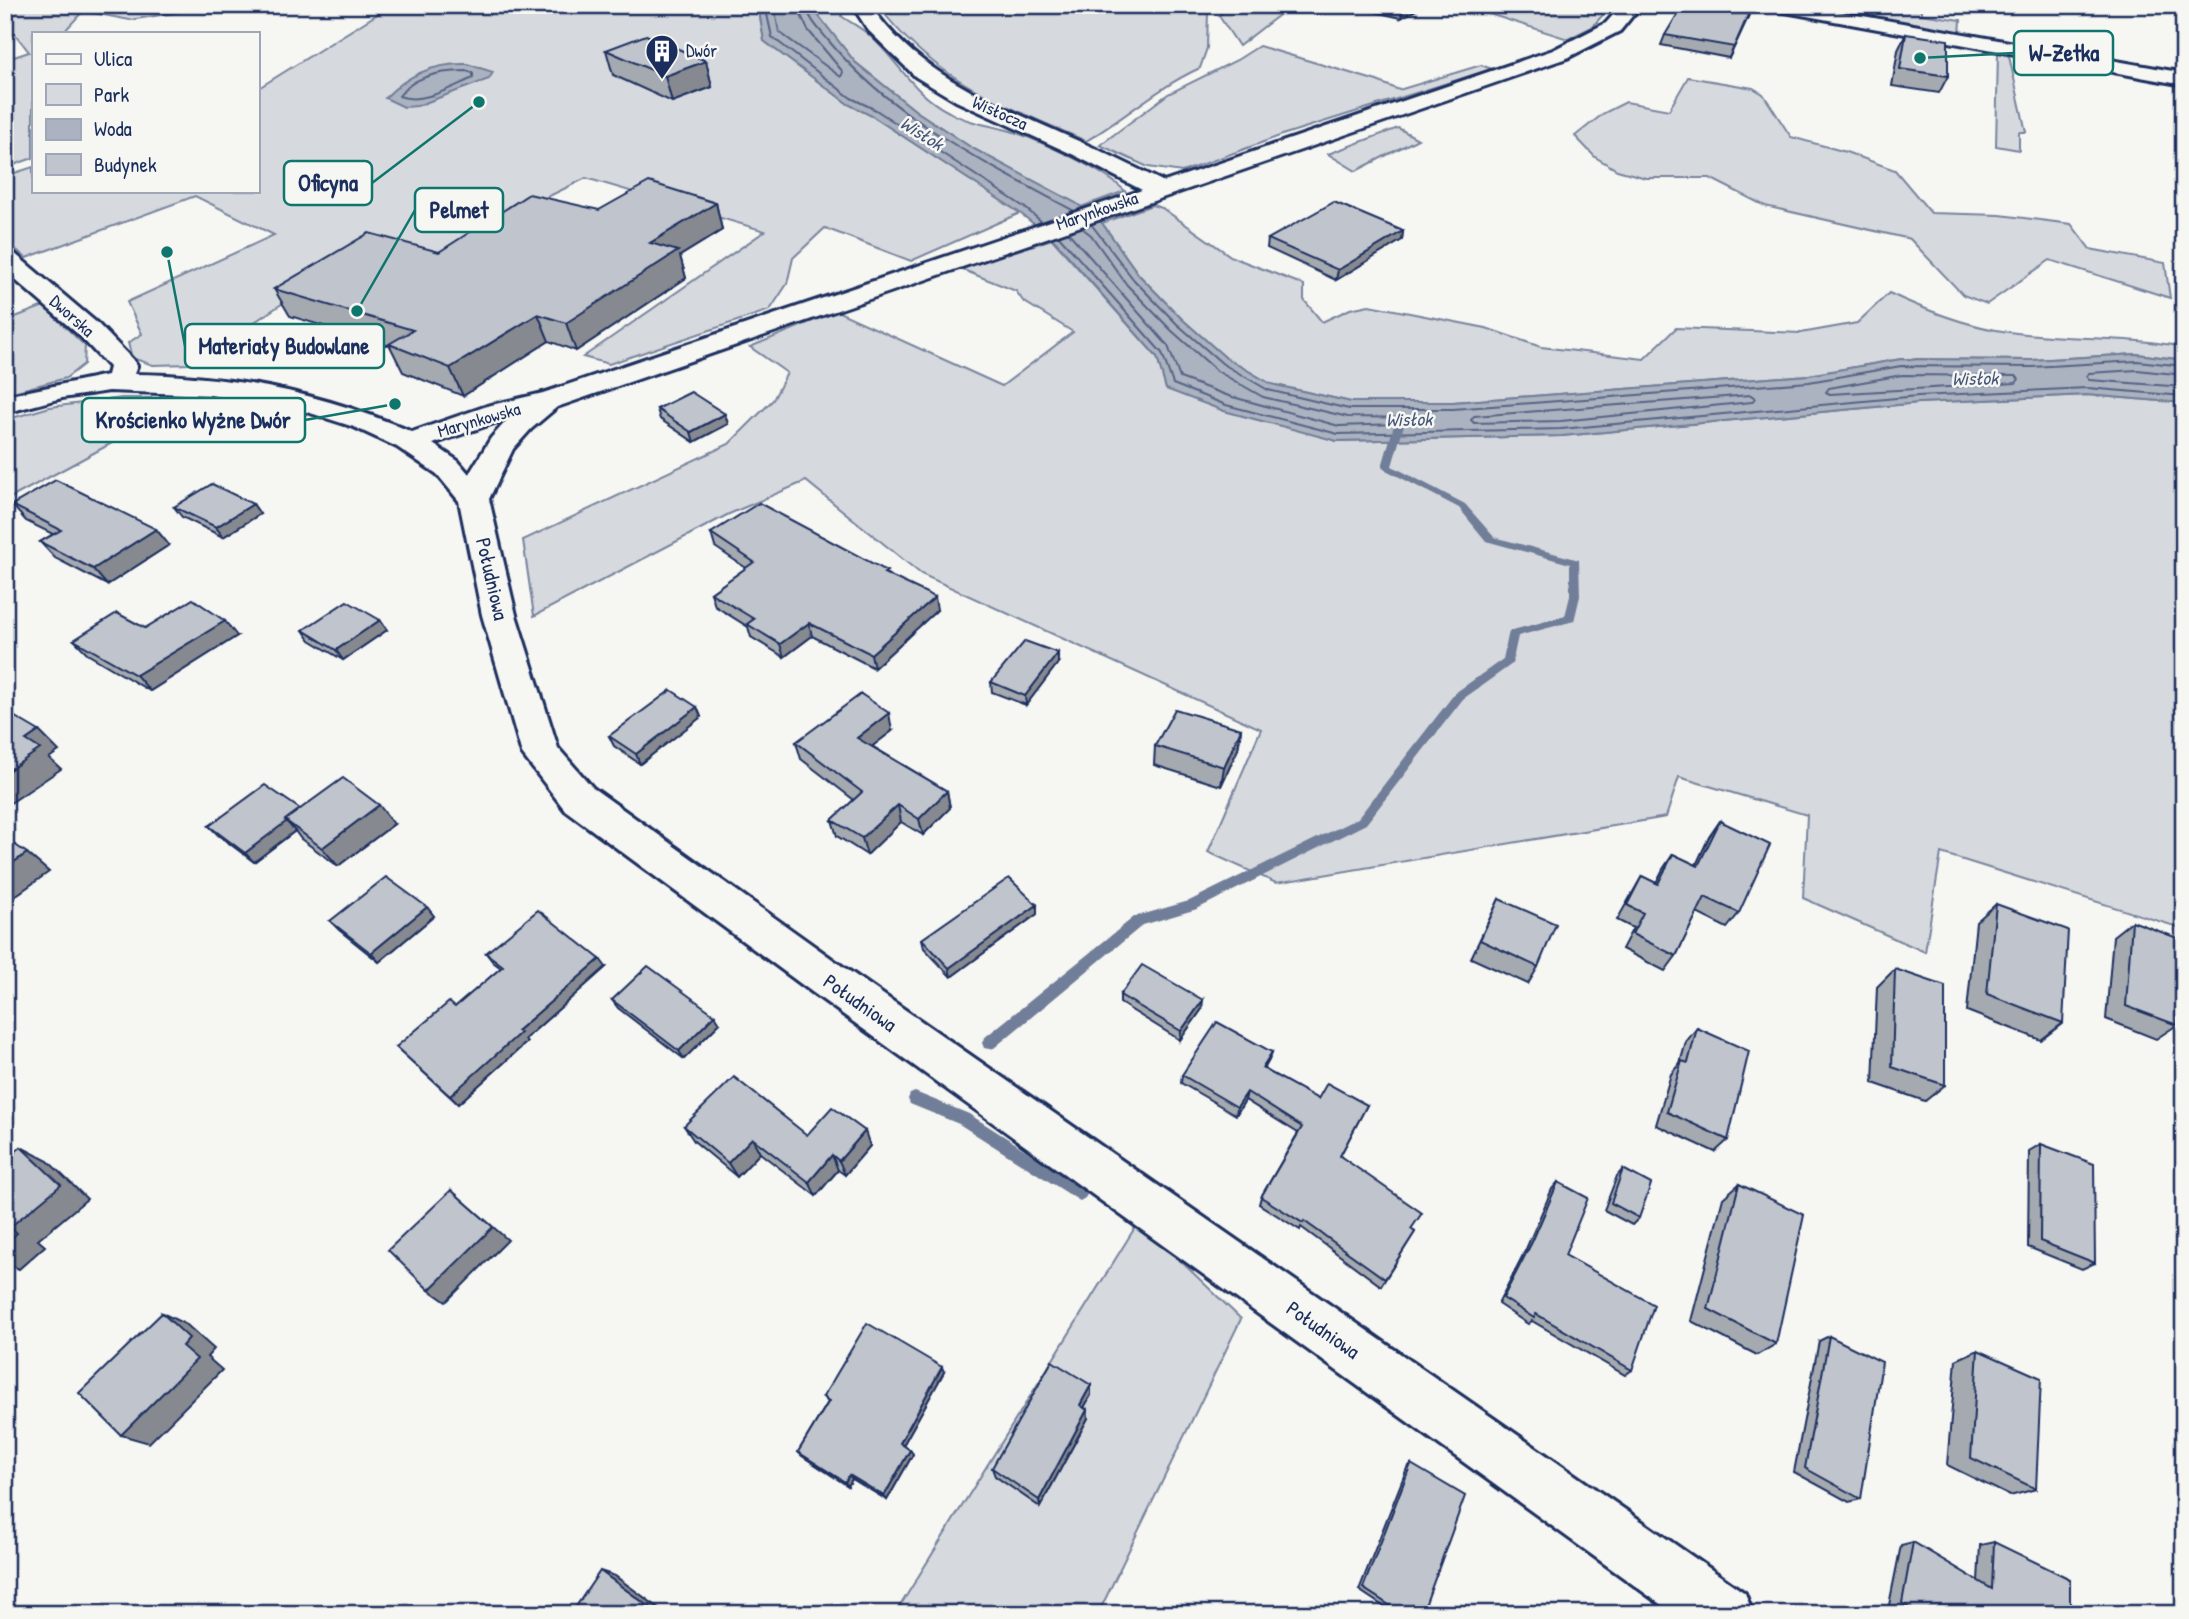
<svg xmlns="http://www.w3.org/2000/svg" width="2189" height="1619" font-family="'Patrick Hand',sans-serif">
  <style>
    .green { fill: #d6d9dd; stroke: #78849e; stroke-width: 2 }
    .water { fill: #abb2c0; stroke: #717e99; stroke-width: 2 }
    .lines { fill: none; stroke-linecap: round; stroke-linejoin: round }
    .shore { stroke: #556385; stroke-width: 2 }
    .stream { fill: #717e99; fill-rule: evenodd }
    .minor-casing { stroke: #1b2f5e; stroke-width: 6 }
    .minor { fill: #f6f6f2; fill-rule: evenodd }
    .wall { fill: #a5a9b0; stroke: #1b2f5e; stroke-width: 2 }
    .shaded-wall { fill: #868990; stroke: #1b2f5e; stroke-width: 2 }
    .building { fill: #c0c4cd; stroke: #1b2f5e; stroke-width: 2 }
    .labels { text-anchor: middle; stroke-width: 5; stroke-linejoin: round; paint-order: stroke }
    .far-poi-label { font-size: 18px; fill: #1b2f5e; stroke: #f6f6f2; text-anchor: start }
    .far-street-label { font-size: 18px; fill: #1b2f5e; stroke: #f6f6f2 }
    .far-water-label { font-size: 19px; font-style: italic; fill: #46567b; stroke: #f6f6f2 }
    .street-label { font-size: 21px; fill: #1b2f5e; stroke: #f6f6f2 }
    .leader { fill: none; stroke: #0f766e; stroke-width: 2.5 }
    .callout-dot { fill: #0f766e; stroke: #f6f6f2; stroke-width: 2.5 }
    .callout { fill: #f6f6f2; stroke: #0f766e; stroke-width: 2.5 }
    .callout-label { font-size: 23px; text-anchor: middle; font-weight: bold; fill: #1b2f5e }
  </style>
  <rect width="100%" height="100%" fill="#f6f6f2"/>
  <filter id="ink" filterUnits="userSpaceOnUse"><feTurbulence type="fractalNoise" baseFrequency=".0143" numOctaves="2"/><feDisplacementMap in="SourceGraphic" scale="14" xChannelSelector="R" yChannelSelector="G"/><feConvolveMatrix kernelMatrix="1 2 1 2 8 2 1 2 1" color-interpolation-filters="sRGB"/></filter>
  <g filter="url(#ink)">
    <!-- green -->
    <g class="green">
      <path d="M5 5H195L179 12 130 20 83 11 63 33H33V158L5 168V60L29 52 5 21Z"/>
      <path d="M392 5H758L764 41 848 104 872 116 1020 213 911 261 825 228 793 258 787 284 770 310 609 364 583 357 765 231 586 178 533 204 442 259 374 243 191 364 153 365 132 358 128 343 142 334 127 302 274 235 195 196 26 258 5 240V176L33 167V191H257V89Z"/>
      <path d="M810 5H847L841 16C850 22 860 27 868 34 898 60 912 93 949 112 968 123 990 125 1011 131 1041 141 1104 170 1125 191L1081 207 972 148 916 111 855 62Z"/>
      <path d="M878 5H1217L1208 12 1207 48 1200 68C1158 87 1125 118 1086 141 1006 106 932 80 878 5Z"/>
      <path d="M1230 5H1292L1239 46 1219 16Z"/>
      <path d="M1491 5H1612L1592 27 1568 39 1483 12Z"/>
      <path d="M1803 5H1921V14L1961 20 1960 35Z"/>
      <path d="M1259 46 1377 81 1399 90 1481 65 1492 69 1285 134 1182 172 1148 167 1100 145 1168 94 1237 60Z"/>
      <path d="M1998 52 2009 56 2026 132H2019V150L1996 146Z"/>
      <path d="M1688 77 1753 88 1763 94 1791 137 1846 152 1895 170 1931 213 2000 215 2071 224 2090 249 2165 263 2170 298 2050 260 1987 304 1963 295 1910 239 1765 206 1710 178H1646L1617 170 1595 157 1575 136 1604 113 1626 102 1669 110Z"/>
      <path d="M1398 128 1418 139 1356 171 1328 154Z"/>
      <path d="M1152 205 1162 208 1232 257 1304 285V300L1322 322 1350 309 1369 305 1486 328 1541 347 1644 359 1676 328 1801 333 1857 323 1889 293C1923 309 1958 323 1996 330 2058 341 2122 335 2184 347V360L2137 354 2032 360 1901 359 1809 375 1453 402H1351L1271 384 1226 358 1182 319 1139 275 1102 223Z"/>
      <path d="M1052 239 1157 357 1166 389 1337 441 1562 436 1919 403 2087 395 2184 403V929L1941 853 1925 952 1803 898 1807 815 1679 777 1666 817 1276 883 1208 852 1261 729 921 574 806 481 729 514 534 616 523 540 729 444 773 400 787 373 750 347 837 311 1002 386 1073 332 1023 301 1016 291 961 269Z"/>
      <path d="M44 306 85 346 84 364 66 378 5 394V321Z"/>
      <path d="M122 398H195L5 501V420L50 407Z"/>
      <path d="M1139 1221 1241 1319 1098 1614H895Z"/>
    </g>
    <!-- water -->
    <g class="water">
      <path d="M758 5H810L855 62 916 111 972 148 1076 203 1102 223 1139 275 1182 319 1226 358 1271 384 1351 402H1453L1809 375 1901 359 2032 360 2137 354 2184 360V403L2087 395 1919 403 1562 436 1337 441 1224 411 1166 389 1157 357 1055 241 1020 213 872 116 848 104 764 41Z"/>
      <path d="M467 64 493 72 489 79 417 106 404 107 385 98C407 75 435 63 467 64Z"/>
    </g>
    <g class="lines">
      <!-- shore -->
      <g class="shore">
        <path d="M765 5 772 37 851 98 876 110 1024 207 1042 222"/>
        <path d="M774 5 779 32 841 77 843 72 808 30 796 5"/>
        <path d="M805 5C809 19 819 29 828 40 892 118 987 164 1074 211"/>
        <path d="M466 71 473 73V78C452 87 422 105 399 96 414 75 442 71 466 71Z"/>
        <path d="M1091 224 1134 280 1177 324 1223 364 1268 390 1349 409H1453L1809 382 1901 366 2032 367 2137 361 2184 366"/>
        <path d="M1068 232 1168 346 1180 378 1229 396 1339 426 1426 423 1423 418 1348 417 1263 397 1217 371 1171 330 1127 285 1091 235 1082 228"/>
        <path d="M1059 236 1162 353 1173 384 1226 405 1338 434 1561 429 1918 396 2087 388 2184 396"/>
        <path d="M1902 375 2016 376 2019 379 2016 383 1830 394 1826 392 1829 388Z"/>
        <path d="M2184 375 2137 370 2089 373 2086 376 2089 380 2184 387"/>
        <path d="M1751 395 1755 398 1752 402 1561 421 1474 423 1471 420 1474 416Z"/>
      </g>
      <!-- stream -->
      <g class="stream">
        <path d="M1399 422 1404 425 1392 466 1465 504 1494 537 1579 560 1580 596 1574 621 1518 636 1512 664 1463 699 1366 824 1197 909 1143 925 994 1048 989 1049 984 1048 982 1043 984 1038 1134 917 1189 901 1358 818 1455 693 1503 659 1509 631 1565 616 1570 596V564L1486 541 1459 508 1384 469 1382 467 1394 425Z"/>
        <path d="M915 1092 969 1114 1085 1188 1088 1193 1085 1198 1080 1201 1075 1198 959 1124 910 1104 908 1099 910 1094Z"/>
      </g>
      <defs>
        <g id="minor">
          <path d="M852 5H870C919 76 992 102 1067 136 1100 150 1132 166 1164 182L1553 50 1606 23 1622 5H1641L1620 31 1567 58 557 407 531 429 513 449 489 499 516 615 558 748 593 788 842 966 1745 1593 1753 1614H1674L812 992 565 810 522 754 482 615 459 501 437 474 397 447 354 427 307 412 210 395 109 391 62 398 5 413V396L107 375 109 367 80 336 5 271V251L14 253 98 324 133 360 137 366 134 374C230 375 325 393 412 432L487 406 543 393 1142 190 1074 155 956 101 916 77 868 30ZM509 418 491 438 469 474 458 461 433 444Z"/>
          <path d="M1765 5H1801L2184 73V85L1774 10Z"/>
        </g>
      </defs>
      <!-- minor casing -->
      <use href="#minor" class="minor-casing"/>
      <!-- minor -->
      <use href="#minor" class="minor"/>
    </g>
    <!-- wall -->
    <g class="wall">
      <path d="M1344 5H1425L1401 18Z"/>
      <path d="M1748 17 1729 58 1661 45 1665 35Z"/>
      <path d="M1906 34 1948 76 1939 93 1892 86 1898 50Z"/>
      <path d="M606 50 706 61 712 87 672 102 613 75Z"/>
      <path d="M716 203 722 230 680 256 686 278 576 351 549 341 463 396 403 372 390 346 290 316 274 289 439 252 599 210Z"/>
      <path d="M1403 231 1402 240 1336 280 1267 248 1268 239Z"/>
      <path d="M657 409 725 414 728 424 694 442 660 419Z"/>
      <path d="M253 504 260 514 223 537 182 517 174 507Z"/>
      <path d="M12 505 169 545 107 585 55 558 40 542 53 534 26 521Z"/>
      <path d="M711 533 887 574 937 610 874 668 812 636 784 657 751 637 748 627 715 606 711 593 746 568 715 547Z"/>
      <path d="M380 620 387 630 343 660 310 640 303 630Z"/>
      <path d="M145 628 237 636 150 691 89 655 74 640Z"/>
      <path d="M1058 663 1026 705 992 692 991 682Z"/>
      <path d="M697 707 701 717 640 764 614 746 609 736Z"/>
      <path d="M1241 729 1238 749 1221 786 1154 765 1155 746Z"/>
      <path d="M892 731 872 746 947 791 950 808 923 835 901 822 867 855 837 836 832 820 854 800 801 759 796 742Z"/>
      <path d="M300 809 394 824 338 866 301 839 295 831 254 862 218 835 209 826Z"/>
      <path d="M1720 821 1739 913 1727 928 1697 913 1676 956 1665 971 1622 949 1633 928 1617 920 1642 876 1656 883 1663 869 1673 854 1696 865 1709 837Z"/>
      <path d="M1499 899 1538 967 1528 984 1471 958Z"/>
      <path d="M1996 904 2063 1023 2041 1040 1967 1011 1976 922Z"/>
      <path d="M1037 905V914L951 977 924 948 922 939Z"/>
      <path d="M427 907 434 916 379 962 339 930 330 921Z"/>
      <path d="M2132 921 2177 1025 2156 1039 2106 1019 2113 936Z"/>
      <path d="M486 953 606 967 525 1039 527 1042 458 1104 396 1047 455 1007 501 968 493 962Z"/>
      <path d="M1895 969 1945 1085 1925 1101 1873 1083 1877 987Z"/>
      <path d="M1120 995 1202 1009 1180 1040 1120 1003Z"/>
      <path d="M612 1000 720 1023 684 1059 618 1008Z"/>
      <path d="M1697 1028 1728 1140 1715 1152 1656 1125 1671 1074 1680 1063 1686 1042Z"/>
      <path d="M1272 1052 1269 1060 1264 1069 1318 1099 1367 1105 1340 1156 1415 1232 1381 1286 1301 1227 1300 1230 1259 1204 1261 1197 1298 1133 1245 1100 1236 1115 1181 1083 1182 1075Z"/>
      <path d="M684 1126 807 1135 870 1146 845 1175 838 1170 816 1196 760 1153 737 1177 694 1141Z"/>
      <path d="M2041 1144 2095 1263 2082 1269 2028 1247 2029 1151Z"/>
      <path d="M1623 1169 1639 1218 1632 1225 1604 1210 1617 1176Z"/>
      <path d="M1558 1182 1565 1255 1632 1370 1625 1375 1532 1321 1528 1324 1498 1304 1526 1249 1552 1189Z"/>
      <path d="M1739 1184 1776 1344 1757 1355 1691 1321 1723 1198Z"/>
      <path d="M1829 1336 1861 1499 1849 1502 1794 1472 1819 1341Z"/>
      <path d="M1978 1350 2036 1489 2010 1496 1947 1465 1956 1360Z"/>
      <path d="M944 1372 903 1445 910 1450 913 1454 887 1500 852 1479 848 1486 802 1456 798 1452 828 1402 823 1397Z"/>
      <path d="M1091 1385V1395L1084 1407 1087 1410 1088 1418 1040 1507 995 1476 992 1468Z"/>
      <path d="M1411 1464 1422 1614H1395L1359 1590 1407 1468Z"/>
      <path d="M1913 1542 1978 1581 1980 1545 1994 1542 2070 1614H1903L1889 1605 1901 1545Z"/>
    </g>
    <!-- shaded-wall -->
    <g class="shaded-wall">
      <path d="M1412 5H1425L1401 18 1403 10Z"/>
      <path d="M1752 6 1748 17 1729 58 1734 47Z"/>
      <path d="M706 61 712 87 672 102 665 76Z"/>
      <path d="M716 203 722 230 680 256 686 278 576 351 566 323 650 243Z"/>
      <path d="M1403 231 1402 240 1336 280 1338 270Z"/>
      <path d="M538 314 549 341 463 396 450 368Z"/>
      <path d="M725 414 728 424 694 442 691 432Z"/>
      <path d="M253 504 260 514 223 537 216 527Z"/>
      <path d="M156 529 169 545 107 585 93 569Z"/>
      <path d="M935 597 937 610 874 668 871 654Z"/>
      <path d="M380 620 387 630 343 660 336 650Z"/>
      <path d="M225 621 237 636 150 691 136 675Z"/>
      <path d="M809 623 812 636 784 657 780 644Z"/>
      <path d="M1058 653V663L1026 705 1025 696Z"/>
      <path d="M697 707 701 717 640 764 636 754Z"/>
      <path d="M889 713 892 731 861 755 857 738Z"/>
      <path d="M1241 729 1238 749 1221 786 1224 767Z"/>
      <path d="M39 731 59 751 49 758 61 769 9 804 5 800V773L26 740Z"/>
      <path d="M947 791 950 808 923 835 919 819Z"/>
      <path d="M379 805 394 824 338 866 322 848Z"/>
      <path d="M898 805 901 822 867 855 862 838Z"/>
      <path d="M286 821 295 831 254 862 245 853Z"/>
      <path d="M27 853 49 872 5 903V868Z"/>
      <path d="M1037 905V914L951 977 949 968Z"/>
      <path d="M427 907 434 916 379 962 371 953Z"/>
      <path d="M600 959 606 967 525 1039 527 1042 458 1104 450 1096 517 1031Z"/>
      <path d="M1203 1000 1202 1009 1180 1040 1181 1031Z"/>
      <path d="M715 1015 720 1023 684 1059 679 1051Z"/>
      <path d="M1272 1052 1269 1060 1260 1076 1262 1068Z"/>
      <path d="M1247 1092 1245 1100 1236 1115 1237 1107Z"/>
      <path d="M865 1131 870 1146 845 1175 839 1161Z"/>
      <path d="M752 1138 760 1153 737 1177 728 1163Z"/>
      <path d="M21 1147 48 1161 87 1199 38 1240 45 1246 19 1269 10 1265 5 1269V1244L10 1227Z"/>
      <path d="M832 1155 838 1170 816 1196 809 1182Z"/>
      <path d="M451 1190 508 1240 446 1302 429 1290Z"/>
      <path d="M162 1313 187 1325 214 1349 207 1357 222 1370 149 1443 121 1435 182 1346Z"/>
      <path d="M942 1367 944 1372 902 1447 900 1443Z"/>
      <path d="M1091 1385V1395L1081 1413 1080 1405Z"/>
      <path d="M1087 1410 1088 1418 1040 1507 1039 1500Z"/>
      <path d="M910 1450 913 1454 887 1500 884 1496Z"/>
      <path d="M849 1475 852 1479 848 1486 845 1482Z"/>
      <path d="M600 1571 615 1576 667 1614H659Z"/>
    </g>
    <!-- building -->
    <g class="building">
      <path d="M1382 5H1412L1403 10Z"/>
      <path d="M1683 5H1745L1752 6 1734 47 1665 35Z"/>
      <path d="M1906 34 1948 40V76L1900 69Z"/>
      <path d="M646 35 706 61 665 76 606 50Z"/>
      <path d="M649 182 716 203 650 243 678 251 566 323 538 314 450 368 389 344 413 330 274 289 369 233 439 252 529 194 599 210Z"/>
      <path d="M1334 202 1403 231 1338 270 1268 239Z"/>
      <path d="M691 392 725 414 691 432 657 409Z"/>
      <path d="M56 480 156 529 93 569 40 542 61 530 12 505Z"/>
      <path d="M212 484 253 504 216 527 174 507Z"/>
      <path d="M759 503 887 571 884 573 935 597 871 654 809 623 780 644 747 624 754 619 711 593 754 562 711 533Z"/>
      <path d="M193 599 225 621 136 675 74 640 117 613 145 628Z"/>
      <path d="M347 601 380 620 336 650 303 630Z"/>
      <path d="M1025 641 1058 653 1025 696 991 682Z"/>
      <path d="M671 690 697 707 636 754 609 736Z"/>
      <path d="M861 694 889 713 857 738 947 791 919 819 898 805 862 838 832 820 862 792 796 742Z"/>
      <path d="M1175 709 1241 729 1224 767 1155 746Z"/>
      <path d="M5 711 39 731 26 740 40 749 5 773Z"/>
      <path d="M343 778 379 805 322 848 285 820Z"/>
      <path d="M265 785 300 809 285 820 287 821 245 853 209 826Z"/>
      <path d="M1720 821 1770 845 1739 913 1705 897 1676 956 1632 934 1643 913 1627 905 1642 876 1658 884 1673 854 1698 866Z"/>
      <path d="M5 838 27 853 5 868Z"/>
      <path d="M386 877 427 907 371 953 330 921Z"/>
      <path d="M1009 878 1037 905 949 968 922 939Z"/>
      <path d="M1499 899 1556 924 1538 967 1480 940Z"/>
      <path d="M1996 904 2068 930 2063 1023 1987 994Z"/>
      <path d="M538 910 600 959 517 1031 520 1033 450 1096 396 1047 449 1002 455 1007 503 966 486 953Z"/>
      <path d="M2132 921 2180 939 2177 1025 2126 1006Z"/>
      <path d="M1142 965 1203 1000 1181 1031 1120 995Z"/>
      <path d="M648 966 715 1015 679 1051 612 1000Z"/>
      <path d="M1895 969 1945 986V1085L1892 1067Z"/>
      <path d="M1217 1022 1272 1052 1262 1068 1318 1099 1327 1083 1367 1105 1340 1156 1422 1213 1411 1229 1415 1232 1385 1279 1304 1221 1303 1223 1261 1197 1302 1127 1247 1092 1237 1107 1182 1075Z"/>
      <path d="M1697 1028 1749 1051 1728 1140 1667 1112 1682 1061 1688 1063Z"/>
      <path d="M734 1077 807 1135 832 1107 865 1131 839 1161 832 1155 809 1182 752 1138 728 1163 684 1126Z"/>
      <path d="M2041 1144 2094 1164 2095 1263 2040 1241Z"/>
      <path d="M21 1147 61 1185 10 1227 17 1233 5 1244V1160Z"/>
      <path d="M1623 1169 1651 1184 1639 1218 1611 1203Z"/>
      <path d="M1558 1182 1588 1198 1565 1255 1654 1305 1632 1370 1536 1314 1534 1318 1503 1298 1532 1242Z"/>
      <path d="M1739 1184 1804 1215 1776 1344 1708 1309Z"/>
      <path d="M451 1190 493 1227 429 1290 388 1250Z"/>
      <path d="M162 1313 189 1338 182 1346 197 1359 121 1435 79 1393Z"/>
      <path d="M867 1323 942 1367 900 1443 910 1450 884 1496 849 1475 845 1482 798 1452 829 1401 823 1397Z"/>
      <path d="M1829 1336 1882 1362 1861 1499 1805 1468Z"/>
      <path d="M1978 1350 2041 1378 2036 1489 1971 1458Z"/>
      <path d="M1052 1361 1091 1385 1080 1405 1087 1410 1039 1500 992 1468Z"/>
      <path d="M1411 1464 1465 1496 1422 1614H1403L1363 1588Z"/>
      <path d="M1913 1542 1992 1589 1994 1542 2070 1579V1614H1918L1902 1603Z"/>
      <path d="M600 1571 659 1614H571Z"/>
    </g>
  </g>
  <!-- icons -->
  <defs>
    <symbol id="building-pin" viewBox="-11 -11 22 30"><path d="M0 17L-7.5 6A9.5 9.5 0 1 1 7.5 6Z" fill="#1b2f5e" stroke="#f6f6f2"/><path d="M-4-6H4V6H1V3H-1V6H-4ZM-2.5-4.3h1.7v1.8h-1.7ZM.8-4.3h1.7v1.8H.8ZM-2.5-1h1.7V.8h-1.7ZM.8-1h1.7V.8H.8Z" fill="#fff"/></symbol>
  </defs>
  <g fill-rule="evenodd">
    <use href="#building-pin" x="643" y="32" width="38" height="52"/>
  </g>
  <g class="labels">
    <!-- far-poi labels -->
    <g class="far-poi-label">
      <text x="686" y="57">Dwór</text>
    </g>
    <!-- far-street labels -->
    <g class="far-street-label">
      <text transform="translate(1000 113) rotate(24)" y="6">Wisłocza</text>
      <text transform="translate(1097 211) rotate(-19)" y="6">Marynkowska</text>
      <text transform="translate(72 316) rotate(42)" y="6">Dworska</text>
      <text transform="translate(479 420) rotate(-16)" y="6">Marynkowska</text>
    </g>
    <!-- far-water labels -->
    <g class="far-water-label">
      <text transform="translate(922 133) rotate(32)" y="7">Wisłok</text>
      <text transform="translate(1975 378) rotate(-1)" y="7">Wisłok</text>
      <text transform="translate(1409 419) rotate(-1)" y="7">Wisłok</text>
    </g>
    <!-- street labels -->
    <g class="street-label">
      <text transform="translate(492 579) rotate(77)" y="7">Południowa</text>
      <text transform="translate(860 1003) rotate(35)" y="7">Południowa</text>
      <text transform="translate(1323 1330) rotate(35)" y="7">Południowa</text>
    </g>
  </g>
  <!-- callouts -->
  <path class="leader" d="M1920 58L2014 53M479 102L372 183M357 311L415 210M167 252L185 346M395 404L305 420"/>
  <g class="callout-dot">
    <circle cx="1920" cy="58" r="7"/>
    <circle cx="479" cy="102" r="7"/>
    <circle cx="357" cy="311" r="7"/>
    <circle cx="167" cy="252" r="7"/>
    <circle cx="395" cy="404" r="7"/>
  </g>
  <g class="callout">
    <rect x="2014" y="31" width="99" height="44" rx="7"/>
    <rect x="284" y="161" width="88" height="44" rx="7"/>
    <rect x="415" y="188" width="88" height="44" rx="7"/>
    <rect x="185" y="324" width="199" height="44" rx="7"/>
    <rect x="82" y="398" width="223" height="44" rx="7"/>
  </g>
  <g class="callout-label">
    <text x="2064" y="61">W-Zetka</text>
    <text x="328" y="191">Oficyna</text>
    <text x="459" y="218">Pelmet</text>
    <text x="284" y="354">Materiały Budowlane</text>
    <text x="193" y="428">Krościenko Wyżne Dwór</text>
  </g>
  <!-- margin -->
  <rect width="2189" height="1619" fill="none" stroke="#f6f6f2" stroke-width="28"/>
  <rect x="14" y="14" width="2161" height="1591" fill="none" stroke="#1b2f5e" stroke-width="2.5" filter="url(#ink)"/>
  <!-- legend -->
  <rect x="32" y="32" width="228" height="161" fill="#f6f6f2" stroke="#9ea6b7" stroke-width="2"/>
  <rect x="46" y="54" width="35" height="10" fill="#f6f6f2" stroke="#9ea6b7" stroke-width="2"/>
  <text x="94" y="66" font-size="21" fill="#1b2f5e">Ulica</text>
  <rect x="46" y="84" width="35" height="21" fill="#d6d9dd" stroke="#9ea6b7" stroke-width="2"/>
  <text x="94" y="102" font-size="21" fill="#1b2f5e">Park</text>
  <rect x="46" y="119" width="35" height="21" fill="#abb2c0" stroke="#9ea6b7" stroke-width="2"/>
  <text x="94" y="136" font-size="21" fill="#1b2f5e">Woda</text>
  <rect x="46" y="154" width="35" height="21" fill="#c0c4cd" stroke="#9ea6b7" stroke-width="2"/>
  <text x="94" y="172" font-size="21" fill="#1b2f5e">Budynek</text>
</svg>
